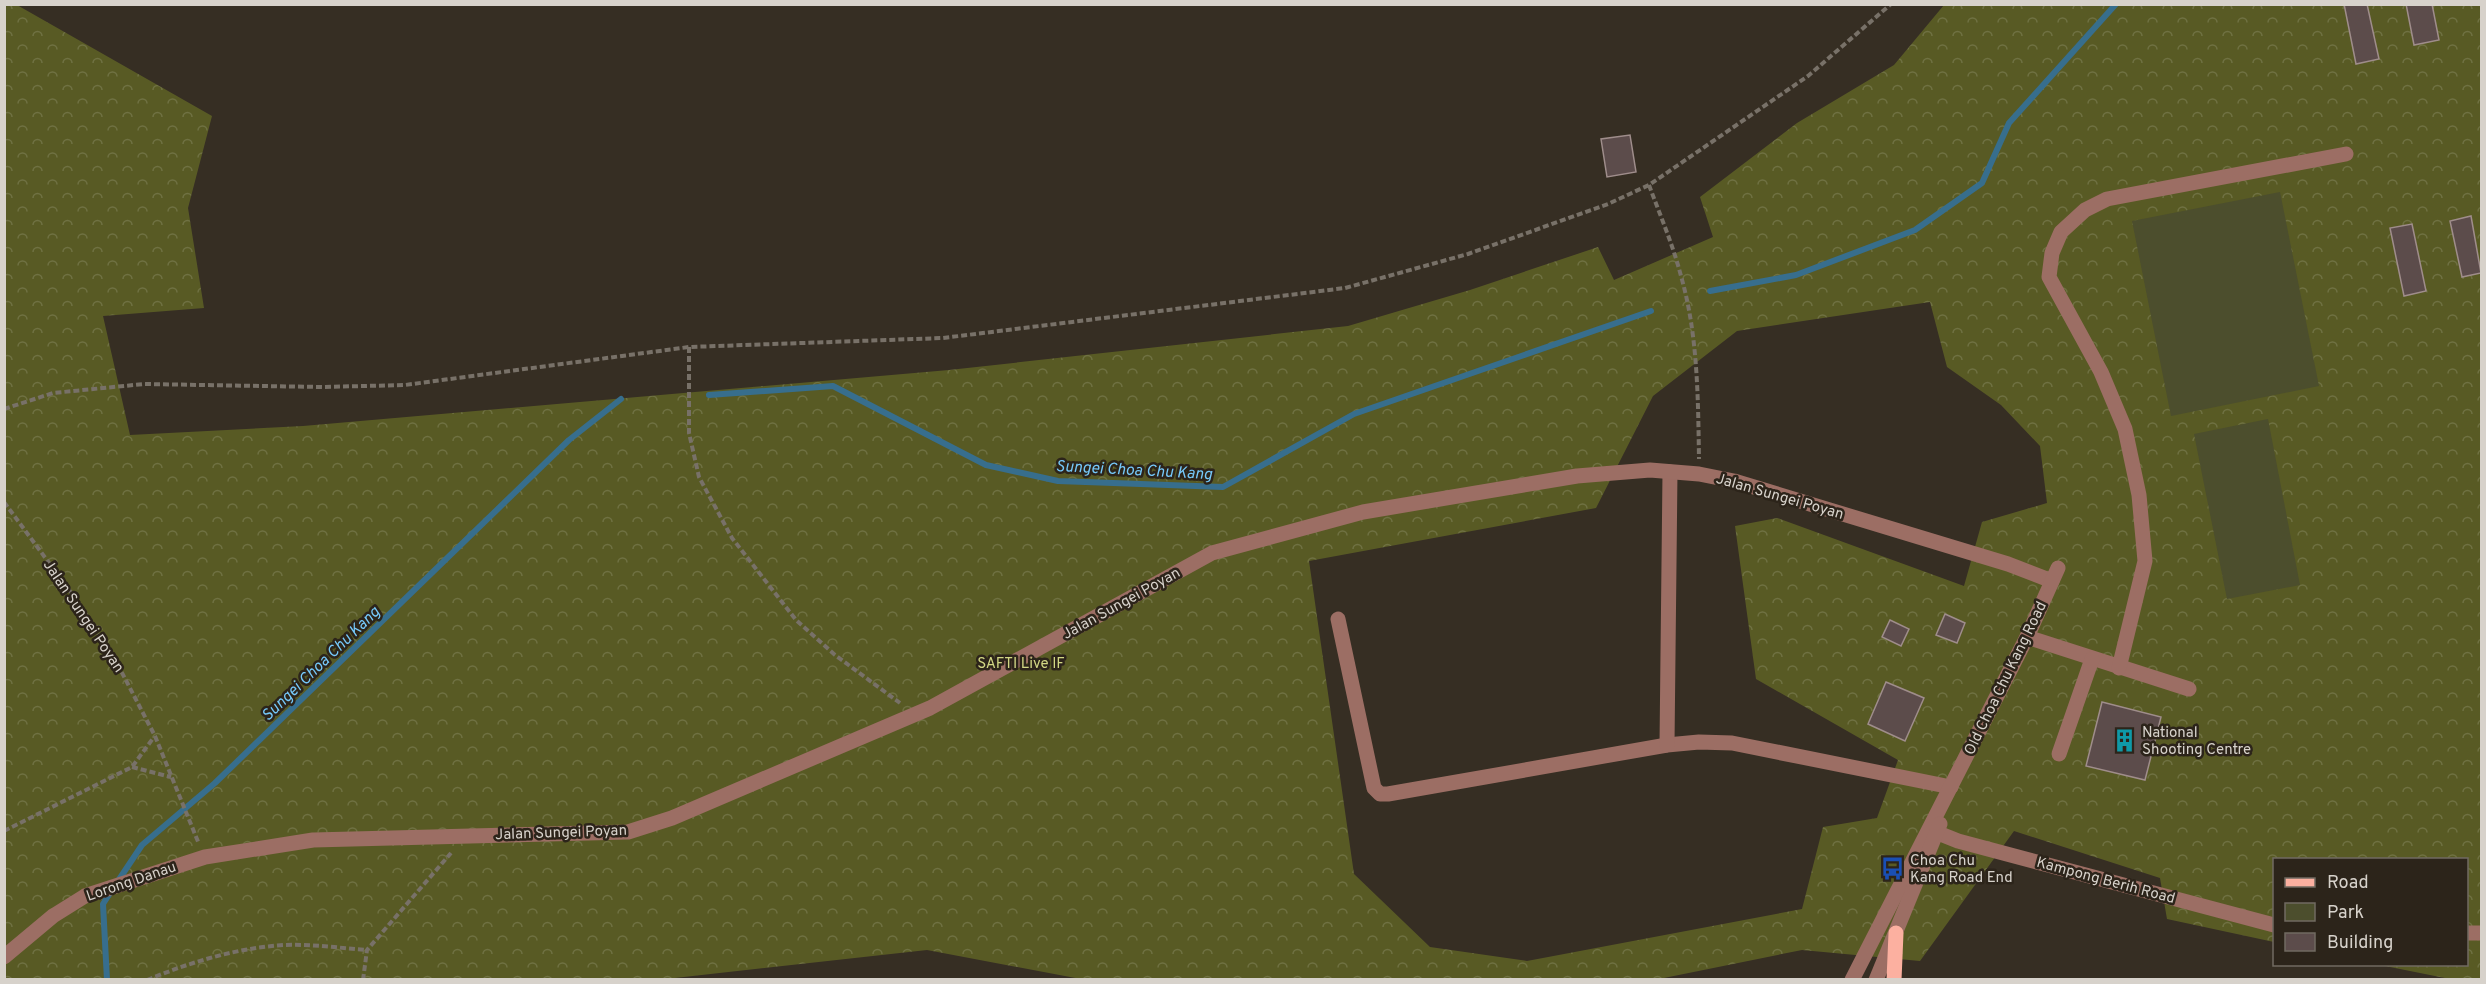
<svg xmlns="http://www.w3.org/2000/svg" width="2486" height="984" font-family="Overpass,sans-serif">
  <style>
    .forest { fill: url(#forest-crowns); fill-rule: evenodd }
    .park { fill: #4c4e2d }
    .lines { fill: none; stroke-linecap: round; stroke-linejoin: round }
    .stream { stroke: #376e8d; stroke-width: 6 }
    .building { fill: #5c4c4b; stroke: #9f8d8b; stroke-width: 1.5 }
    .path { stroke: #787168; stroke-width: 4; stroke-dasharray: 6 3; stroke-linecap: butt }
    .minor { stroke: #9c6e64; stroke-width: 15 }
    .major { stroke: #fcb0a0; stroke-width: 15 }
    .labels { text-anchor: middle; stroke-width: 5; stroke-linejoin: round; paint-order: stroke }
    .street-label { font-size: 15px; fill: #d7d2cb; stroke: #2c241a }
    .park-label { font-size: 15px; fill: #d2d784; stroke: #2c241a }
    .poi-label { font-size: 15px; fill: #d7d2cb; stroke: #2c241a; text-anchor: start }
    .water-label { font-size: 16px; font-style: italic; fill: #76c9fa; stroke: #2c241a }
  </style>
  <defs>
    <pattern id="forest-crowns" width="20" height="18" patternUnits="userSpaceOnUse" patternTransform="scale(1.5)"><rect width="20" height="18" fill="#585a24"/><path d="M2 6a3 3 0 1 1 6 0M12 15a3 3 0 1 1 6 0" fill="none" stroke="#6f7142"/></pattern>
  </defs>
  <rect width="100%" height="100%" fill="#362e23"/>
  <!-- forest -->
  <path class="forest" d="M5 5H17L212 116 188 208 204 308 103 316 130 435 303 426 949 370 1348 326 1470 290 1598 247 1614 280 1713 237 1700 197 1797 123 1894 65 1944 5H2481V978L2450 979 2380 965 2466 964V860H2274V942L2167 919 2160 878 2014 831 1920 961 1802 950 1654 980H1086L927 950 657 980H5ZM1930 302 1947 367 2001 405 2040 446 2047 503 1982 522 1964 586 1777 518 1735 526 1756 679 1898 760 1877 818 1823 827 1802 909 1527 961 1430 947 1354 874 1309 561 1596 508 1653 396 1737 331Z"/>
  <!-- park -->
  <g class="park">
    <path d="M2280 192 2319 386 2171 416 2132 221Z"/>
    <path d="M2268 419 2300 585 2227 599 2194 434Z"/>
  </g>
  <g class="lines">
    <!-- stream -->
    <g class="stream">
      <path d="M1710 291 1796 275 1915 230 1982 183 2009 123 2116 4"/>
      <path d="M709 395 833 386 986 465 1058 481 1223 487 1354 414 1651 311"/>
      <path d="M118 881 142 845 215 783 569 440 621 399"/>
      <path d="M107 980 103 904 112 890"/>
    </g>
  </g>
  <!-- building -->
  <g class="building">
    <path d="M2344 4H2367L2379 59 2356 64Z"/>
    <path d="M2406 4H2432L2439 40 2414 45Z"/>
    <path d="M1630 135 1636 172 1607 177 1601 139Z"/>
    <path d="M2471 216 2481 273 2462 277 2450 221Z"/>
    <path d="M2412 224 2426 291 2404 296 2390 228Z"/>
    <path d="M1945 614 1965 623 1957 643 1936 635Z"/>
    <path d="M1890 620 1909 629 1901 646 1882 637Z"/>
    <path d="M1886 682 1924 698 1905 741 1868 724Z"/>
    <path d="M2102 702 2161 717 2145 780 2086 766Z"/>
  </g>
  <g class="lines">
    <!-- path -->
    <g class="path">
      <path d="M1649 185C1660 215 1673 245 1681 276 1698 335 1698 398 1699 459"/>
      <path d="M689 347V433L699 477 732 538 796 620 835 655 900 703"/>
      <path d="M4 409 53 393 144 384 322 387 405 385 689 347 943 338 1345 288 1468 254 1608 204 1649 185 1808 76 1891 4"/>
      <path d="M4 502 78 602 119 667 155 736 199 844"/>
      <path d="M132 767 171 777"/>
      <path d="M4 831 132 767 154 737"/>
      <path d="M147 980C191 962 236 948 284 945 312 944 340 948 367 950"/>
      <path d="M363 980 367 950 451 853"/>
    </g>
    <!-- minor -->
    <g class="minor">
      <path d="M1338 619 1374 788 1380 794H1388L1667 745 1699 742 1732 743 1951 787"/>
      <path d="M2027 637 2189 689"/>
      <path d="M2119 668 2145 561 2139 495 2125 429 2101 372 2049 277 2052 253 2061 232 2085 210 2107 199 2346 154"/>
      <path d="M1667 745 1670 472"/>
      <path d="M2059 754 2092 659"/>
      <path d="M1938 833 1958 841 2274 925"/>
      <path d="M2466 933H2482"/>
      <path d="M4 957 53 916 85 896 205 857 313 840 628 832 672 818 930 708 1212 553 1363 512 1577 476 1650 470 1699 474 1734 481 2008 564 2052 581"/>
      <path d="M1852 980 2027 637 2058 568"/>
      <path d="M1876 980 1940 824"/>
    </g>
    <!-- major -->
    <path class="major" d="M1894 980 1896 933"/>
  </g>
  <!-- icons -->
  <defs>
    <symbol id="building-bare" viewBox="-9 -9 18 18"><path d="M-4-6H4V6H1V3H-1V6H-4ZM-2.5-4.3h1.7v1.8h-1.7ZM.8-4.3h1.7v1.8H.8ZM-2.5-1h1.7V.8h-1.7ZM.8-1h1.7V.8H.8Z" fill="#0f9aa8" stroke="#2c241a" stroke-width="2.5" paint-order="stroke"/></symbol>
    <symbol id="bus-bare" viewBox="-9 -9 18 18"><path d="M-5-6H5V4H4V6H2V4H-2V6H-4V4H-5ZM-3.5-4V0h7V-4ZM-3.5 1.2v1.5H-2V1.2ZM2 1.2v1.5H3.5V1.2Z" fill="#1a4fb4" stroke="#2c241a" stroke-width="2.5" paint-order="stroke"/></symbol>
  </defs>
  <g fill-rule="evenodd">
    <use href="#building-bare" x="2108" y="724" width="33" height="33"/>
    <use href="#bus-bare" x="1876" y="852" width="33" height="33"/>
  </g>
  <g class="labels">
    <!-- street labels -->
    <g class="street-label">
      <text transform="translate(1780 496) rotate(16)" y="5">Jalan Sungei Poyan</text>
      <text transform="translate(1121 603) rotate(-29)" y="5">Jalan Sungei Poyan</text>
      <text transform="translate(84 616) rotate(56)" y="5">Jalan Sungei Poyan</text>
      <text transform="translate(2005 678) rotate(-64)" y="5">Old Choa Chu Kang Road</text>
      <text transform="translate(561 832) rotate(-2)" y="5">Jalan Sungei Poyan</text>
      <text transform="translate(2106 880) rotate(15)" y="5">Kampong Berih Road</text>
      <text transform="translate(131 881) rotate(-19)" y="5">Lorong Danau</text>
    </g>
    <!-- park labels -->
    <g class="park-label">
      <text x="1021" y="668">SAFTI Live IF</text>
    </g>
    <!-- poi labels -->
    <g class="poi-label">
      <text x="2142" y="737">National<tspan x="2142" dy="17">Shooting Centre</tspan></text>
      <text x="1910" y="865">Choa Chu<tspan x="1910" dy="17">Kang Road End</tspan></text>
    </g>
    <!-- water labels -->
    <g class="water-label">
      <text transform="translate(1134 469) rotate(3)" y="6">Sungei Choa Chu Kang</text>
      <text transform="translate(320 663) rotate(-44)" y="6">Sungei Choa Chu Kang</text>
    </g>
  </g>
  <!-- border -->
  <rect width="2486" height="984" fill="none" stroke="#d7d2cb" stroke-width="12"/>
  <!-- legend -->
  <rect x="2273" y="858" width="195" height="108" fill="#2c241a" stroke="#706a61" stroke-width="1.5"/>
  <rect x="2285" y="878" width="30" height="9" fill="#fcb0a0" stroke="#706a61" stroke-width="1.5"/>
  <text x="2327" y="888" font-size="18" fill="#d7d2cb">Road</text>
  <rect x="2285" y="903" width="30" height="18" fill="#4c4e2d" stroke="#706a61" stroke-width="1.5"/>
  <text x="2327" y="918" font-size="18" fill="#d7d2cb">Park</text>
  <rect x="2285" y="933" width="30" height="18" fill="#5c4c4b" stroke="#706a61" stroke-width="1.5"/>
  <text x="2327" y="948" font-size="18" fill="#d7d2cb">Building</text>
</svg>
